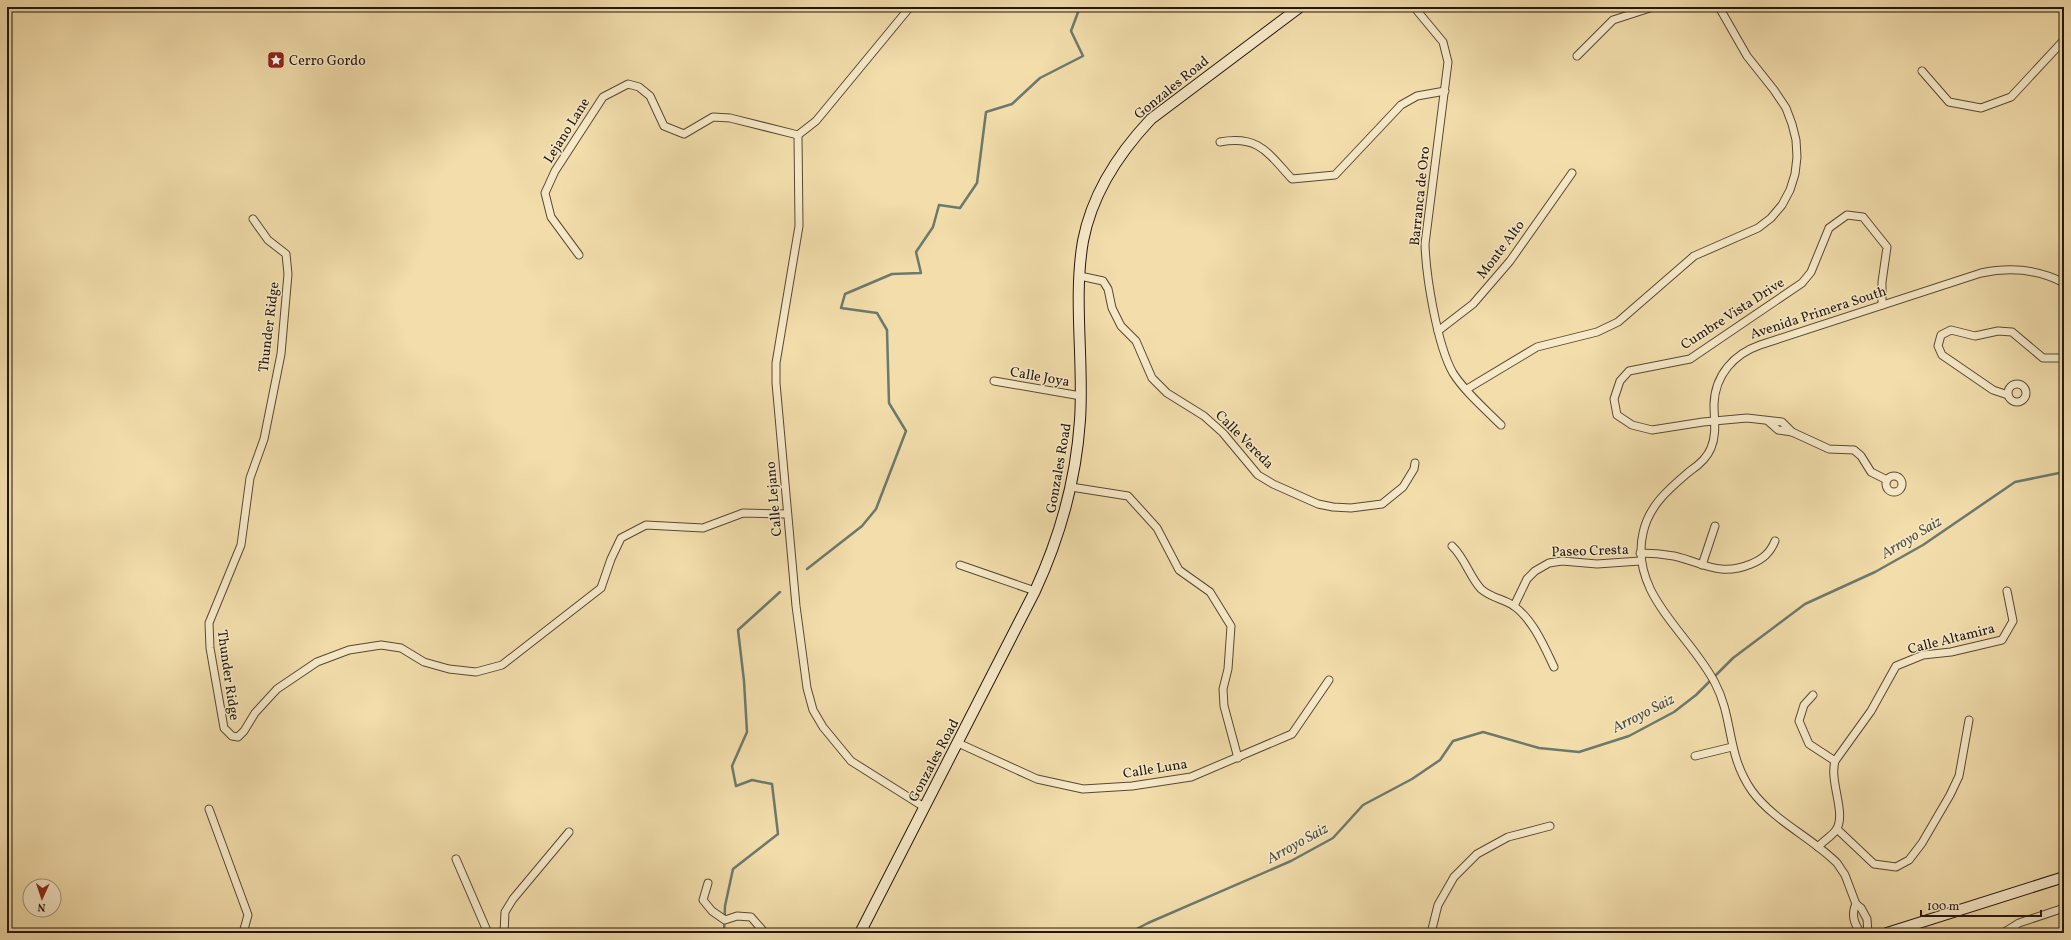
<svg xmlns="http://www.w3.org/2000/svg" width="2071" height="940" font-family="Vollkorn,serif">
  <style>
    .lines { fill: none; stroke-linecap: round; stroke-linejoin: round }
    .stream { stroke: #6c796d; stroke-width: 2.5 }
    .street-casing { stroke: #574834; stroke-width: 9 }
    .secondary-casing { stroke: #23160c; stroke-width: 12 }
    .street { stroke: #f7e9c8; stroke-width: 7 }
    .secondary { stroke: #f7e9c8; stroke-width: 10 }
    .labels { text-anchor: middle; stroke-width: 3; stroke-linejoin: round; paint-order: stroke }
    .poi-label { font-size: 14px; fill: #23160c; stroke: #f7e9c8; text-anchor: start }
    .street-label { font-size: 14px; fill: #23160c; stroke: #f7e9c8 }
    .water-label { font-size: 15px; font-style: italic; fill: #4d5045; stroke: #f7e9c8 }
  </style>
  <rect width="100%" height="100%" fill="#f2ddab"/>
  <filter id="stains"><feTurbulence type="fractalNoise" baseFrequency=".005" numOctaves="4"/><feColorMatrix values="0 0 0 0 .2 0 0 0 0 .09 0 0 0 0 .02 0 0 0 .5 -.17"/></filter>
  <radialGradient id="worn" r=".72"><stop offset=".6" stop-color="#630" stop-opacity="0"/><stop offset="1" stop-color="#630" stop-opacity=".3"/></radialGradient>
  <g class="lines">
    <!-- stream -->
    <g class="stream">
      <path d="M807 569 862 526 876 509 906 431 889 403 887 330 877 313 841 308 845 294 892 274 921 273 916 252 933 227 939 205 960 208 977 183 986 112 1012 104 1040 78 1083 56 1071 31 1080 7"/>
      <path d="M724 933 725 906 733 869 778 834 772 784 752 780 736 786 732 766 747 732 744 681 738 630 780 592"/>
      <path d="M1129 933 1148 923 1291 861 1333 838 1363 805 1412 779 1440 760 1453 741 1483 732 1539 748 1579 752 1629 736 1674 712 1696 695 1733 658 1805 604 1875 572 1923 545 2015 482 2064 472"/>
    </g>
    <defs>
      <g id="street">
        <path d="M1414 7 1443 42 1448 62 1425 244C1426 276 1437 345 1453 373 1465 392 1485 409 1501 425"/>
        <path d="M1577 56 1613 20 1653 7"/>
        <path d="M1922 71 1949 102 1981 108 2011 97 2064 40"/>
        <path d="M798 135 799 226 776 363V383L796 606 807 688 813 710 823 727 851 761 924 807"/>
        <path d="M1220 142C1259 135 1268 153 1292 179L1335 175 1401 105 1417 96 1445 91"/>
        <path d="M253 219 268 240 286 254 288 274 281 354 264 439 250 478 241 545 209 623 210 648 224 728 232 736 238 737 244 731 255 713 277 689 317 662 349 650 381 645 401 648 424 662 449 669 476 672 502 665 601 588 611 559 621 538 646 525 703 528 743 513 787 514"/>
        <path d="M579 255 551 217 545 193 555 171 603 97 628 84 639 87 650 96 664 126 684 134 713 117 730 118 798 135 816 121 910 7"/>
        <path d="M1080 276 1103 281 1108 289 1112 308 1121 326 1136 341 1152 378 1167 393 1204 416 1223 433 1258 475 1273 484 1318 504 1333 507 1351 508 1382 504 1403 487 1414 469 1415 463"/>
        <path d="M1438 331 1473 304 1510 261 1572 173"/>
        <path d="M994 381 1081 396"/>
        <circle cx="2017" cy="393" r="9"/>
        <path d="M1467 389 1537 347 1597 332 1618 322 1694 256 1758 228 1771 218 1782 205 1790 190 1795 174 1797 157 1796 140 1792 124 1786 108 1774 90 1747 56 1719 7"/>
        <path d="M2008 395 1993 390 1942 355 1938 346 1941 335 1951 330 1975 336 1998 331 2012 332 2043 358H2064"/>
        <path d="M1769 422 1778 430 1792 432 1829 449 1854 450 1861 456 1871 472 1887 480"/>
        <path d="M1792 432 1782 422 1747 418 1703 422 1652 430 1632 425 1617 415 1614 399 1620 381 1629 371 1690 359 1802 283 1811 272 1829 228 1847 215 1863 217 1887 247 1882 282V305"/>
        <circle cx="1894" cy="484" r="8"/>
        <path d="M1071 487 1128 496 1157 528 1179 570 1210 592 1231 626 1228 669 1223 689 1224 706 1238 758"/>
        <path d="M1452 546C1465 558 1469 576 1481 589 1491 598 1504 599 1514 606 1533 620 1544 646 1554 667"/>
        <path d="M1640 553C1652 553 1663 554 1674 556 1704 563 1719 577 1751 564 1763 559 1770 553 1775 541"/>
        <path d="M960 565 1035 591"/>
        <path d="M1702 565 1715 526"/>
        <path d="M1514 606 1527 579 1535 571 1549 563 1562 561 1597 564 1640 561"/>
        <path d="M1813 695 1804 705 1799 721 1809 744 1835 761"/>
        <path d="M958 743 1037 779 1083 789 1132 786 1191 777 1292 734 1329 680"/>
        <path d="M1695 756 1732 747"/>
        <path d="M209 809 248 915 243 933"/>
        <path d="M1837 829 1874 864 1896 867 1909 860 1922 843 1950 795 1959 776 1969 720"/>
        <path d="M1818 847C1823 841 1832 836 1836 830 1847 814 1829 782 1835 761L1871 711 1896 666 1923 655 1951 652 2002 640 2013 621 2007 591"/>
        <path d="M456 859 488 933"/>
        <path d="M708 883 703 900 712 911 725 920 737 916 751 917 765 933"/>
        <path d="M1856 904C1851 914 1854 924 1861 933"/>
        <path d="M504 933 505 912 513 899 569 832"/>
        <path d="M1431 933 1438 905 1454 877 1477 854 1508 837 1550 826"/>
        <path d="M1868 933 1867 919 1861 908 1856 904 1845 875 1837 863C1811 837 1774 821 1752 791 1726 754 1734 719 1715 683 1690 634 1629 594 1643 533 1649 505 1669 489 1690 471 1699 465 1707 458 1711 448 1717 434 1714 419 1714 404 1715 375 1734 354 1760 345L1981 273C2010 267 2038 269 2064 283"/>
        <path d="M2003 933 2019 923 2064 908"/>
      </g>
      <g id="secondary">
        <path d="M860 933 1035 591C1060 537 1076 480 1080 420 1084 361 1073 299 1083 241 1092 194 1119 153 1151 119L1300 7"/>
        <path d="M1887 933 2064 877"/>
      </g>
    </defs>
    <!-- street casing -->
    <use href="#street" class="street-casing"/>
    <!-- secondary casing -->
    <use href="#secondary" class="secondary-casing"/>
    <!-- street -->
    <use href="#street" class="street"/>
    <!-- secondary -->
    <use href="#secondary" class="secondary"/>
  </g>
  <!-- icons -->
  <defs>
    <symbol id="sight-square" viewBox="-11 -11 22 22"><rect x="-9" y="-9" width="18" height="18" rx="4" fill="#8f2418" stroke="#f7e9c8"/><path d="M0-6L1.8-2.2L6-1.7L2.9 1.2L3.7 5.4L0 3.3L-3.7 5.4L-2.9 1.2L-6-1.7L-1.8-2.2Z" fill="#fff"/></symbol>
  </defs>
  <g fill-rule="evenodd">
    <use href="#sight-square" x="266" y="50" width="20" height="20"/>
  </g>
  <g class="labels">
    <!-- poi labels -->
    <g class="poi-label">
      <text x="289" y="65">Cerro Gordo</text>
    </g>
    <!-- street labels -->
    <g class="street-label">
      <text transform="translate(1171 87) rotate(-39)" y="5">Gonzales Road</text>
      <text transform="translate(566 130) rotate(-58)" y="5">Lejano Lane</text>
      <text transform="translate(1419 196) rotate(-84)" y="5">Barranca de Oro</text>
      <text transform="translate(1500 249) rotate(-53)" y="5">Monte Alto</text>
      <text transform="translate(1818 312) rotate(-18)" y="5">Avenida Primera South</text>
      <text transform="translate(1732 313) rotate(-33)" y="5">Cumbre Vista Drive</text>
      <text transform="translate(268 327) rotate(-83)" y="5">Thunder Ridge</text>
      <text transform="translate(1040 376) rotate(10)" y="5">Calle Joya</text>
      <text transform="translate(1245 439) rotate(45)" y="5">Calle Vereda</text>
      <text transform="translate(1058 468) rotate(-80)" y="5">Gonzales Road</text>
      <text transform="translate(773 499) rotate(-95)" y="5">Calle Lejano</text>
      <text transform="translate(1590 550) rotate(-2)" y="5">Paseo Cresta</text>
      <text transform="translate(1951 638) rotate(-14)" y="5">Calle Altamira</text>
      <text transform="translate(229 675) rotate(82)" y="5">Thunder Ridge</text>
      <text transform="translate(933 760) rotate(-62)" y="5">Gonzales Road</text>
      <text transform="translate(1155 768) rotate(-9)" y="5">Calle Luna</text>
    </g>
    <!-- water labels -->
    <g class="water-label">
      <text transform="translate(1911 537) rotate(-31)" y="5">Arroyo Saiz</text>
      <text transform="translate(1643 713) rotate(-27)" y="5">Arroyo Saiz</text>
      <text transform="translate(1297 843) rotate(-29)" y="5">Arroyo Saiz</text>
    </g>
  </g>
  <!-- margin -->
  <rect width="2071" height="940" fill="none" stroke="#f2ddab" stroke-width="24"/>
  <rect x="8" y="8" width="2055" height="924" fill="none" stroke="#23160c" stroke-width="2"/>
  <rect x="12" y="12" width="2047" height="916" fill="none" stroke="#23160c"/>
  <!-- north arrow -->
  <g transform="translate(42 898) rotate(183)"><circle r="19" fill="#f7e9c8" stroke="#a2957d"/>
  <path d="M0-3L7 15L0 10L-7 15Z" fill="#8f2418"/>
  <text y="-6" font-size="11" font-weight="bold" text-anchor="middle" fill="#23160c">N</text>
  </g>
  <!-- scale -->
  <path d="M1921 910v6h120v-6" fill="none" stroke="#23160c" stroke-width="2"/>
  <text x="1927" y="910" font-size="12" fill="#23160c" stroke="#f7e9c8" stroke-width="3" paint-order="stroke">100 m</text>
  <rect width="100%" height="100%" filter="url(#stains)"/>
  <rect width="100%" height="100%" fill="url(#worn)"/>
</svg>
